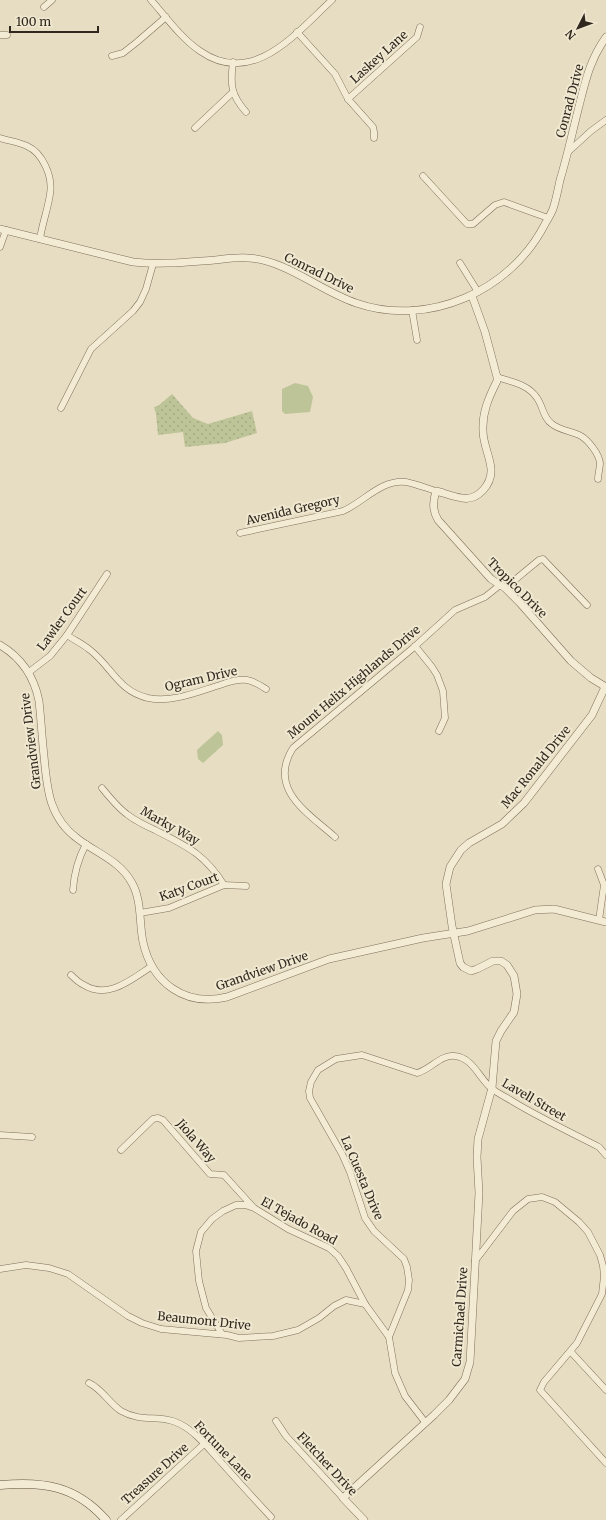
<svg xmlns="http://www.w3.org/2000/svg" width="606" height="1520" font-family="Merriweather,serif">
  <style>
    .park { fill: url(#park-dots) }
    .pitch { fill: #bdc497 }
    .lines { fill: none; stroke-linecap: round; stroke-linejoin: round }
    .minor-casing { stroke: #7f6f5b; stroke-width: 7 }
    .tertiary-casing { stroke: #7f6f5b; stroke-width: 8 }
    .secondary-casing { stroke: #61513e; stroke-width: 9 }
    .minor { stroke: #f4ebd4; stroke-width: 6 }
    .tertiary { stroke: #f4ebd4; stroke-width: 7 }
    .secondary { stroke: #f4ebd4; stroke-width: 8 }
    .labels { text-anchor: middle; stroke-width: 4; stroke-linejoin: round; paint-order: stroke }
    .street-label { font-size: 12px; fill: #30271e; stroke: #f0e8d0 }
  </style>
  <defs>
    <pattern id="park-dots" width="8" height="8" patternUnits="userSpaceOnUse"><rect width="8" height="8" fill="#bdc497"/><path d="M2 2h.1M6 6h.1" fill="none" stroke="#a3a882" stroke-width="1.8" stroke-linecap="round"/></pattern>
  </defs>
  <rect width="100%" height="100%" fill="#e7ddc2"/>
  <!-- park -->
  <path class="park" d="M172 394 193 418 208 424 252 411 257 433 225 443 185 447 183 432 158 435 156 414 154 407 158 406Z"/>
  <!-- pitch -->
  <g class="pitch">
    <path d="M295 383 308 386 313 397 310 412 285 414 282 411V389Z"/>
    <path d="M218 731 222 735 223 745 203 763 198 759 197 750Z"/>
  </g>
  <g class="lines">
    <defs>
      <g id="minor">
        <path d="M151 0C166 17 181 38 200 51 253 88 296 33 332 0"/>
        <path d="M44 7 52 0"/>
        <path d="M297 32 335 74 348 99 373 127 374 132V138"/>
        <path d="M0 35H7"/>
        <path d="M112 56 123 53 137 42 166 17"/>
        <path d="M233 62C230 85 231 95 246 112"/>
        <path d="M348 99 417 37 420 27"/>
        <path d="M195 128 233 92"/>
        <path d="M0 138C9 141 18 142 27 146 43 153 53 177 50 194 48 209 42 224 40 239"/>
        <path d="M568 152 591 131 606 120"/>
        <path d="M423 176 467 224H473L495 205 504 202 548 218"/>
        <path d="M0 247 6 230"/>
        <path d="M460 263 478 292"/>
        <path d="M412 310 417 340"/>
        <path d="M497 377C511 382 528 384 537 398 543 406 543 418 552 424 561 431 572 431 581 436 589 441 599 454 600 463 600 468 598 474 598 479"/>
        <path d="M61 408 91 349 133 311 140 302 146 289 153 264"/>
        <path d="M240 533 343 511C364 502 381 479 406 482 416 484 426 488 436 491"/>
        <path d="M505 588 539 560 543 559 587 605"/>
        <path d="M67 635C74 640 83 644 90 650 112 667 118 691 148 698 172 703 197 692 220 685 228 682 238 679 247 680 254 681 260 685 266 689"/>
        <path d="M415 646 432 667 437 675 443 691 445 718 439 731"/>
        <path d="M29 672 50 656 67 635 107 574"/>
        <path d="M102 788C110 798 118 808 128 815 136 821 146 826 155 830 186 846 205 854 224 885"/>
        <path d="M335 837C308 813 267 789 293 748L413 648 455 610 485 597 500 585"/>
        <path d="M598 869 604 885 599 920"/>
        <path d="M73 890C74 873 78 859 86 844"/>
        <path d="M140 913 169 908 224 885 246 886"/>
        <path d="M71 975C75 979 79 983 84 985 108 1000 132 979 152 966"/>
        <path d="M0 1135 32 1137"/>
        <path d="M121 1150 153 1119 158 1118 163 1120 210 1174 224 1175 253 1207"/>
        <path d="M475 1261 513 1211 528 1199 542 1197 555 1202 579 1222 588 1232 600 1255 603 1266 604 1276 602 1294 577 1343 544 1382 540 1390 606 1463"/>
        <path d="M0 1269 26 1265 49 1268 68 1274 128 1316 142 1323 161 1329 227 1335 239 1338 273 1336 298 1330 319 1318 334 1306 346 1300 365 1304"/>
        <path d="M222 1334 206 1308 199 1281 196 1251 201 1232 212 1219 223 1211 236 1205H245L254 1208 288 1229 329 1248 338 1256 346 1268 365 1304 389 1337 395 1373 405 1396 425 1422"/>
        <path d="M389 1337 408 1290 409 1280 407 1267 404 1259 374 1231 365 1218 350 1172 342 1154 310 1098 309 1091 311 1082 318 1070 336 1059 362 1055 417 1073C430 1070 441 1054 455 1056 473 1058 479 1078 491 1088 497 1093 506 1097 512 1101 540 1118 570 1132 599 1147L606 1155"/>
        <path d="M571 1352 606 1390"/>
        <path d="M89 1383C102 1389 109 1403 121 1411 142 1423 161 1414 180 1424 196 1432 208 1448 220 1461 237 1480 254 1499 271 1517"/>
        <path d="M276 1421 286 1436 343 1498"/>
        <path d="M121 1520 204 1444"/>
      </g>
      <g id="tertiary">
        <path d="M0 229 133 262C160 265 187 262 215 260 225 259 237 257 248 258 286 260 320 291 356 303 428 328 511 291 545 224 548 219 551 214 553 209 556 200 558 190 560 180 567 157 572 134 578 110 585 83 589 61 606 37"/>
        <path d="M472 296 485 332 497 377V381C489 397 482 412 483 431 483 444 490 456 491 469 492 484 478 501 462 498 454 497 444 493 436 491 433 501 432 510 438 520L491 579 505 588 520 603 571 661 591 678 606 687"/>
        <path d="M0 645C22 658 34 676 39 701 41 719 42 738 44 756 47 789 49 818 78 839 98 854 120 861 132 883 142 901 139 923 143 942 152 983 185 1007 227 997L329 959 423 938 468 931 535 910 554 909 606 922"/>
        <path d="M364 1520 343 1498 434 1415 449 1400 465 1379 470 1362 479 1193 477 1157 478 1139 492 1088 496 1041 501 1031 514 1012 517 994 514 976 507 965 501 961H493L477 969 471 971 463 967 460 963 452 926 446 884 450 867 461 850 469 843 502 824 524 803 592 715 605 687"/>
      </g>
      <path id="secondary" d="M0 1485C44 1481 76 1486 106 1520"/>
    </defs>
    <!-- minor casing -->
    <use href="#minor" class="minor-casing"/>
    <!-- tertiary casing -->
    <use href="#tertiary" class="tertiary-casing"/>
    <!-- secondary casing -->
    <use href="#secondary" class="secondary-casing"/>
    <!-- minor -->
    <use href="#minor" class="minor"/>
    <!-- tertiary -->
    <use href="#tertiary" class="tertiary"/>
    <!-- secondary -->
    <use href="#secondary" class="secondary"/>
  </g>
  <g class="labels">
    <!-- street labels -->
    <g class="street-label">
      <text transform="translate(379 57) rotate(-42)" y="4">Laskey Lane</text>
      <text transform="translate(570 101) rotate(-75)" y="4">Conrad Drive</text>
      <text transform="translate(319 273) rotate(26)" y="4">Conrad Drive</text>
      <text transform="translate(293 510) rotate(-13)" y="4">Avenida Gregory</text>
      <text transform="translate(517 588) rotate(45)" y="4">Tropico Drive</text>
      <text transform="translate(62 619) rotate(-54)" y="4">Lawler Court</text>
      <text transform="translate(201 679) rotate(-13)" y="4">Ogram Drive</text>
      <text transform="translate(354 682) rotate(-40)" y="4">Mount Helix Highlands Drive</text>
      <text transform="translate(31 741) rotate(-97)" y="4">Grandview Drive</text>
      <text transform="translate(536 767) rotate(-51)" y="4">Mac Ronald Drive</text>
      <text transform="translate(170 826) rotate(29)" y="4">Marky Way</text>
      <text transform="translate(189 887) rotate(-20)" y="4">Katy Court</text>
      <text transform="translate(262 971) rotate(-19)" y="4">Grandview Drive</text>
      <text transform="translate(534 1100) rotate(30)" y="4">Lavell Street</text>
      <text transform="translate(196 1141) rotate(49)" y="4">Jiola Way</text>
      <text transform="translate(362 1178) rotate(67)" y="4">La Cuesta Drive</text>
      <text transform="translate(299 1221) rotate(29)" y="4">El Tejado Road</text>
      <text transform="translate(460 1317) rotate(-86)" y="4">Carmichael Drive</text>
      <text transform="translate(204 1321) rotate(6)" y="4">Beaumont Drive</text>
      <text transform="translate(223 1451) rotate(46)" y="4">Fortune Lane</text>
      <text transform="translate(327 1464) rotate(47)" y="4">Fletcher Drive</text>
      <text transform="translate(155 1474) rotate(-42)" y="4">Treasure Drive</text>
    </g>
  </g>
  <!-- north arrow -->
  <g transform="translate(578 28) rotate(228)" stroke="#f0e8d0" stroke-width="3" paint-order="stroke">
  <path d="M0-3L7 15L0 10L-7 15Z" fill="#30271e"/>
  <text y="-6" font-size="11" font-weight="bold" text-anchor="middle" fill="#30271e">N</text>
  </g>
  <!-- scale -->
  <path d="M10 26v6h88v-6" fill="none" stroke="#30271e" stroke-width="2"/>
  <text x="16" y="26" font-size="12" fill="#30271e" stroke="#f0e8d0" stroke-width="3" paint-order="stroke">100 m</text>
</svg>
